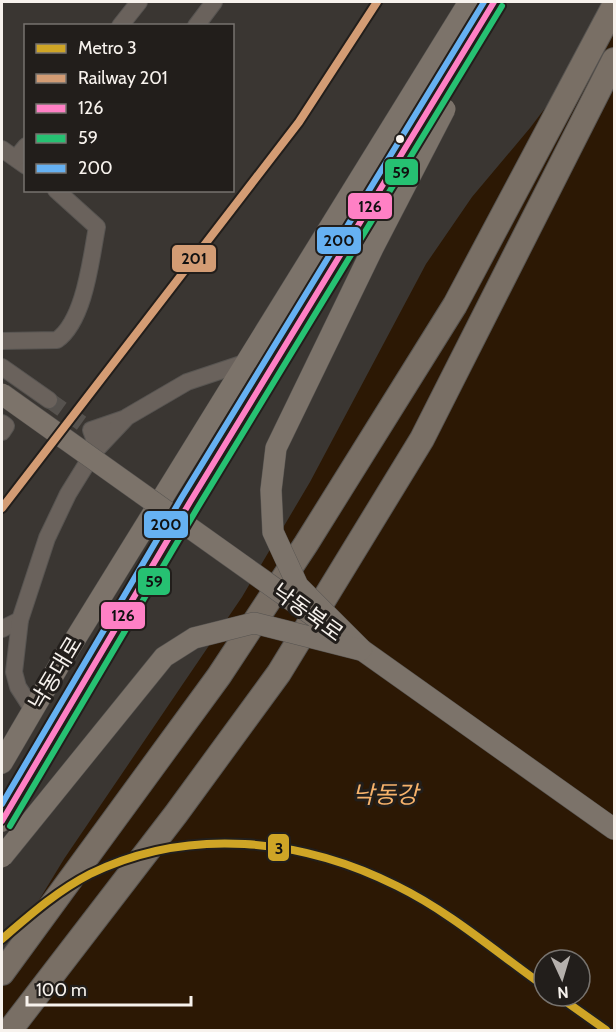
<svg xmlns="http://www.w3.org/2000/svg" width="616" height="1032" font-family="Cabin,'Noto Sans KR',sans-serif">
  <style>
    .water { fill: #2c1804; fill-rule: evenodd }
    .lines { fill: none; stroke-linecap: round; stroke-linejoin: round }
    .minor-tunnel { stroke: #56524e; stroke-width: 16; stroke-dasharray: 16 8; stroke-linecap: butt }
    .minor-casing { stroke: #575451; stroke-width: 18 }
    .major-casing { stroke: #575451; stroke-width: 22 }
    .highway-casing { stroke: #575451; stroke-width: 26 }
    .minor { stroke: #6a625c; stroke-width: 16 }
    .major { stroke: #7c736a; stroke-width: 21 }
    .highway { stroke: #796f65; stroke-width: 24 }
    .major-bridge-casing { stroke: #575451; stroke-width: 22; stroke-linecap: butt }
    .major-bridge { stroke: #7c736a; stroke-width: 21 }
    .bus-1-casing { stroke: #221e1b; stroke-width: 10 }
    .bus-2-casing { stroke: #221e1b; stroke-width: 10 }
    .bus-3-casing { stroke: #221e1b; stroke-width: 10 }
    .bus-1 { stroke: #ff80c5; stroke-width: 6 }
    .bus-2 { stroke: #26c172; stroke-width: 6 }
    .bus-3 { stroke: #66b1f2; stroke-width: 6 }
    .rail-1-casing { stroke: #221e1b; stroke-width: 12 }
    .rail-1 { stroke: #d39c74; stroke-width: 8 }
    .metro-1-casing { stroke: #221e1b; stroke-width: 12 }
    .metro-1 { stroke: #cfa526; stroke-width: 8 }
    .bus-dot { fill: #f7f2ed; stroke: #221e1b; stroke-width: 2 }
    .labels { text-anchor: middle; stroke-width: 6; stroke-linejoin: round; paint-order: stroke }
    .street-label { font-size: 22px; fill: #f7f2ed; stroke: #221e1b }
    .water-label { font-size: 24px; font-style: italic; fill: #f6b26b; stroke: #221e1b }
    .line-badge { stroke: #221e1b; stroke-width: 2 }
    .pale-badge-label { font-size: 16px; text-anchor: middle; font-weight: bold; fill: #111 }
  </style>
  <rect width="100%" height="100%" fill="#3a3632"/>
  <!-- water -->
  <path class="water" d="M614 17V1030H2V961L64 859 242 597 310 482 426 264 472 197 530 128ZM544 960H580V996H544Z"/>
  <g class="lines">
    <!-- minor-tunnel -->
    <path class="minor-tunnel" d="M49 400 91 430"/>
    <defs>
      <g id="minor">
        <path d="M120 26 139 2"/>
        <path d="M196 26 214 2"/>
        <path d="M2 149 26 166"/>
        <path d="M16 158 26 146"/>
        <path d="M2 341 57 340C85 320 91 258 97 227L56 190"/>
        <path d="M2 367 49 400"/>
        <path d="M2 423 6 426 2 432"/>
        <path d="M94 452V438L91 430 123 419"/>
        <path d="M2 629 20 620"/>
        <path d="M33 710 18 687 14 672 20 620 47 538 68 494 94 452 127 417 187 382 244 363"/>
      </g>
      <g id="major">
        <path d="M362 650 614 829"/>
        <path d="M2 763 61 662 469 2"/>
        <path d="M2 821 190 502 478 32 494 2"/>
      </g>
      <g id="highway">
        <path d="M2 973 219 676 306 544 455 305 614 6"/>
        <path d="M10 1030 176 814 279 673 422 439 614 60"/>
      </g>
    </defs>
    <!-- minor casing -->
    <use href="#minor" class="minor-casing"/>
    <!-- major casing -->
    <use href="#major" class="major-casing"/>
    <!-- highway casing -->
    <use href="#highway" class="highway-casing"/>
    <!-- minor -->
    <use href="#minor" class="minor"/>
    <!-- major -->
    <use href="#major" class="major"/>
    <!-- highway -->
    <use href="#highway" class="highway"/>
    <defs>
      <g id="major-bridge">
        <path d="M2 394 315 617"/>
        <path d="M362 650 298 586 273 532 271 490 276 448 373 248 445 109"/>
        <path d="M2 857 164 657 194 638 254 623 361 650"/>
      </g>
    </defs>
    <!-- major-bridge casing -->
    <use href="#major-bridge" class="major-bridge-casing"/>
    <!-- major-bridge -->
    <use href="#major-bridge" class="major-bridge"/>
    <defs>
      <path id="bus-1" d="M2 821 190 502 494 2"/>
      <path id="bus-2" d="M10 826 198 507 502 6"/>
      <path id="bus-3" d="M2 804 182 497 484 2"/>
    </defs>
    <!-- bus-1 casing -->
    <use href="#bus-1" class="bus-1-casing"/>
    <!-- bus-2 casing -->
    <use href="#bus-2" class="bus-2-casing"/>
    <!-- bus-3 casing -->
    <use href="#bus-3" class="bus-3-casing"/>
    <!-- bus-1 -->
    <use href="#bus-1" class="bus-1"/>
    <!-- bus-2 -->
    <use href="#bus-2" class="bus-2"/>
    <!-- bus-3 -->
    <use href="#bus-3" class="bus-3"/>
    <defs>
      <path id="rail-1" d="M2 508 299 122 377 2"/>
    </defs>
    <!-- rail-1 casing -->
    <use href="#rail-1" class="rail-1-casing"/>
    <!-- rail-1 -->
    <use href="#rail-1" class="rail-1"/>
    <defs>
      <g id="metro-1">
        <path d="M2 939C30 915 57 891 90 874 188 826 302 838 397 886 450 912 496 952 544 986"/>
        <path d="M558 996 606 1030"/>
      </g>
    </defs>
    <!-- metro-1 casing -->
    <use href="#metro-1" class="metro-1-casing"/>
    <!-- metro-1 -->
    <use href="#metro-1" class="metro-1"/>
  </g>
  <!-- markers -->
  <circle class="bus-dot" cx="400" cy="139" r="5"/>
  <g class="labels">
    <!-- street labels -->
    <g class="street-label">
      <text transform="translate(308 612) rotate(36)" y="8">낙동북로</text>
      <text transform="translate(55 673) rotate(-59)" y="8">낙동대로</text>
    </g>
    <!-- water labels -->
    <g class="water-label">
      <text x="385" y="803">낙동강</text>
    </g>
  </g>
  <g class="line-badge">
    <rect x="384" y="158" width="35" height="28" rx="6" fill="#26c172"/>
    <rect x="347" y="192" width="46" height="28" rx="6" fill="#ff80c5"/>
    <rect x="316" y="226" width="46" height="29" rx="6" fill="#66b1f2"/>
    <rect x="171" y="244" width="46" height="29" rx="6" fill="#d39c74"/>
    <rect x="143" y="510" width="46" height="29" rx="6" fill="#66b1f2"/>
    <rect x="137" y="567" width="34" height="29" rx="6" fill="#26c172"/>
    <rect x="100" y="601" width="46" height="29" rx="6" fill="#ff80c5"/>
    <rect x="267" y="833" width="23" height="29" rx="6" fill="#cfa526"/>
  </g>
  <g class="pale-badge-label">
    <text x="401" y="178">59</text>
    <text x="370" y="212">126</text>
    <text x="339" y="246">200</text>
    <text x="194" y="264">201</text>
    <text x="166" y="530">200</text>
    <text x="154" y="587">59</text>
    <text x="123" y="621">126</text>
    <text x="279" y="854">3</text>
  </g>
  <!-- border -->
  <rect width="616" height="1032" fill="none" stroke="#f7f2ed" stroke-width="6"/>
  <!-- legend -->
  <rect x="24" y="24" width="210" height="168" fill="#221e1b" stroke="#77736f" stroke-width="1.5"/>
  <rect x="36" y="44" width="30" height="9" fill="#cfa526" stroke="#77736f" stroke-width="1.5"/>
  <text x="78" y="54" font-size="18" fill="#f7f2ed">Metro 3</text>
  <rect x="36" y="74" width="30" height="9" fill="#d39c74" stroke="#77736f" stroke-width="1.5"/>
  <text x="78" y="84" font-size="18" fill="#f7f2ed">Railway 201</text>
  <rect x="36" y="104" width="30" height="9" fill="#ff80c5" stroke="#77736f" stroke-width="1.5"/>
  <text x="78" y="114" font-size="18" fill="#f7f2ed">126</text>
  <rect x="36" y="134" width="30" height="9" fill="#26c172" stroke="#77736f" stroke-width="1.5"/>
  <text x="78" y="144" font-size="18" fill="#f7f2ed">59</text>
  <rect x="36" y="164" width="30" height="9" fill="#66b1f2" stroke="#77736f" stroke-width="1.5"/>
  <text x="78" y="174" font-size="18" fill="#f7f2ed">200</text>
  <!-- north arrow -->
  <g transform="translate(562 978) rotate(176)"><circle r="28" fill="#221e1b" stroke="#77736f" stroke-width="1.5"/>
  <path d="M0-4.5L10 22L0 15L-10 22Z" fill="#b5b0ac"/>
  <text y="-9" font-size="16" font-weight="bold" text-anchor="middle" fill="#f7f2ed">N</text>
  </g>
  <!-- scale -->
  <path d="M27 996v9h164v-9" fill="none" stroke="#f7f2ed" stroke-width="3"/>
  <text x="36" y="996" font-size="18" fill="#f7f2ed" stroke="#221e1b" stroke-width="4.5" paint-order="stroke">100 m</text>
</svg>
